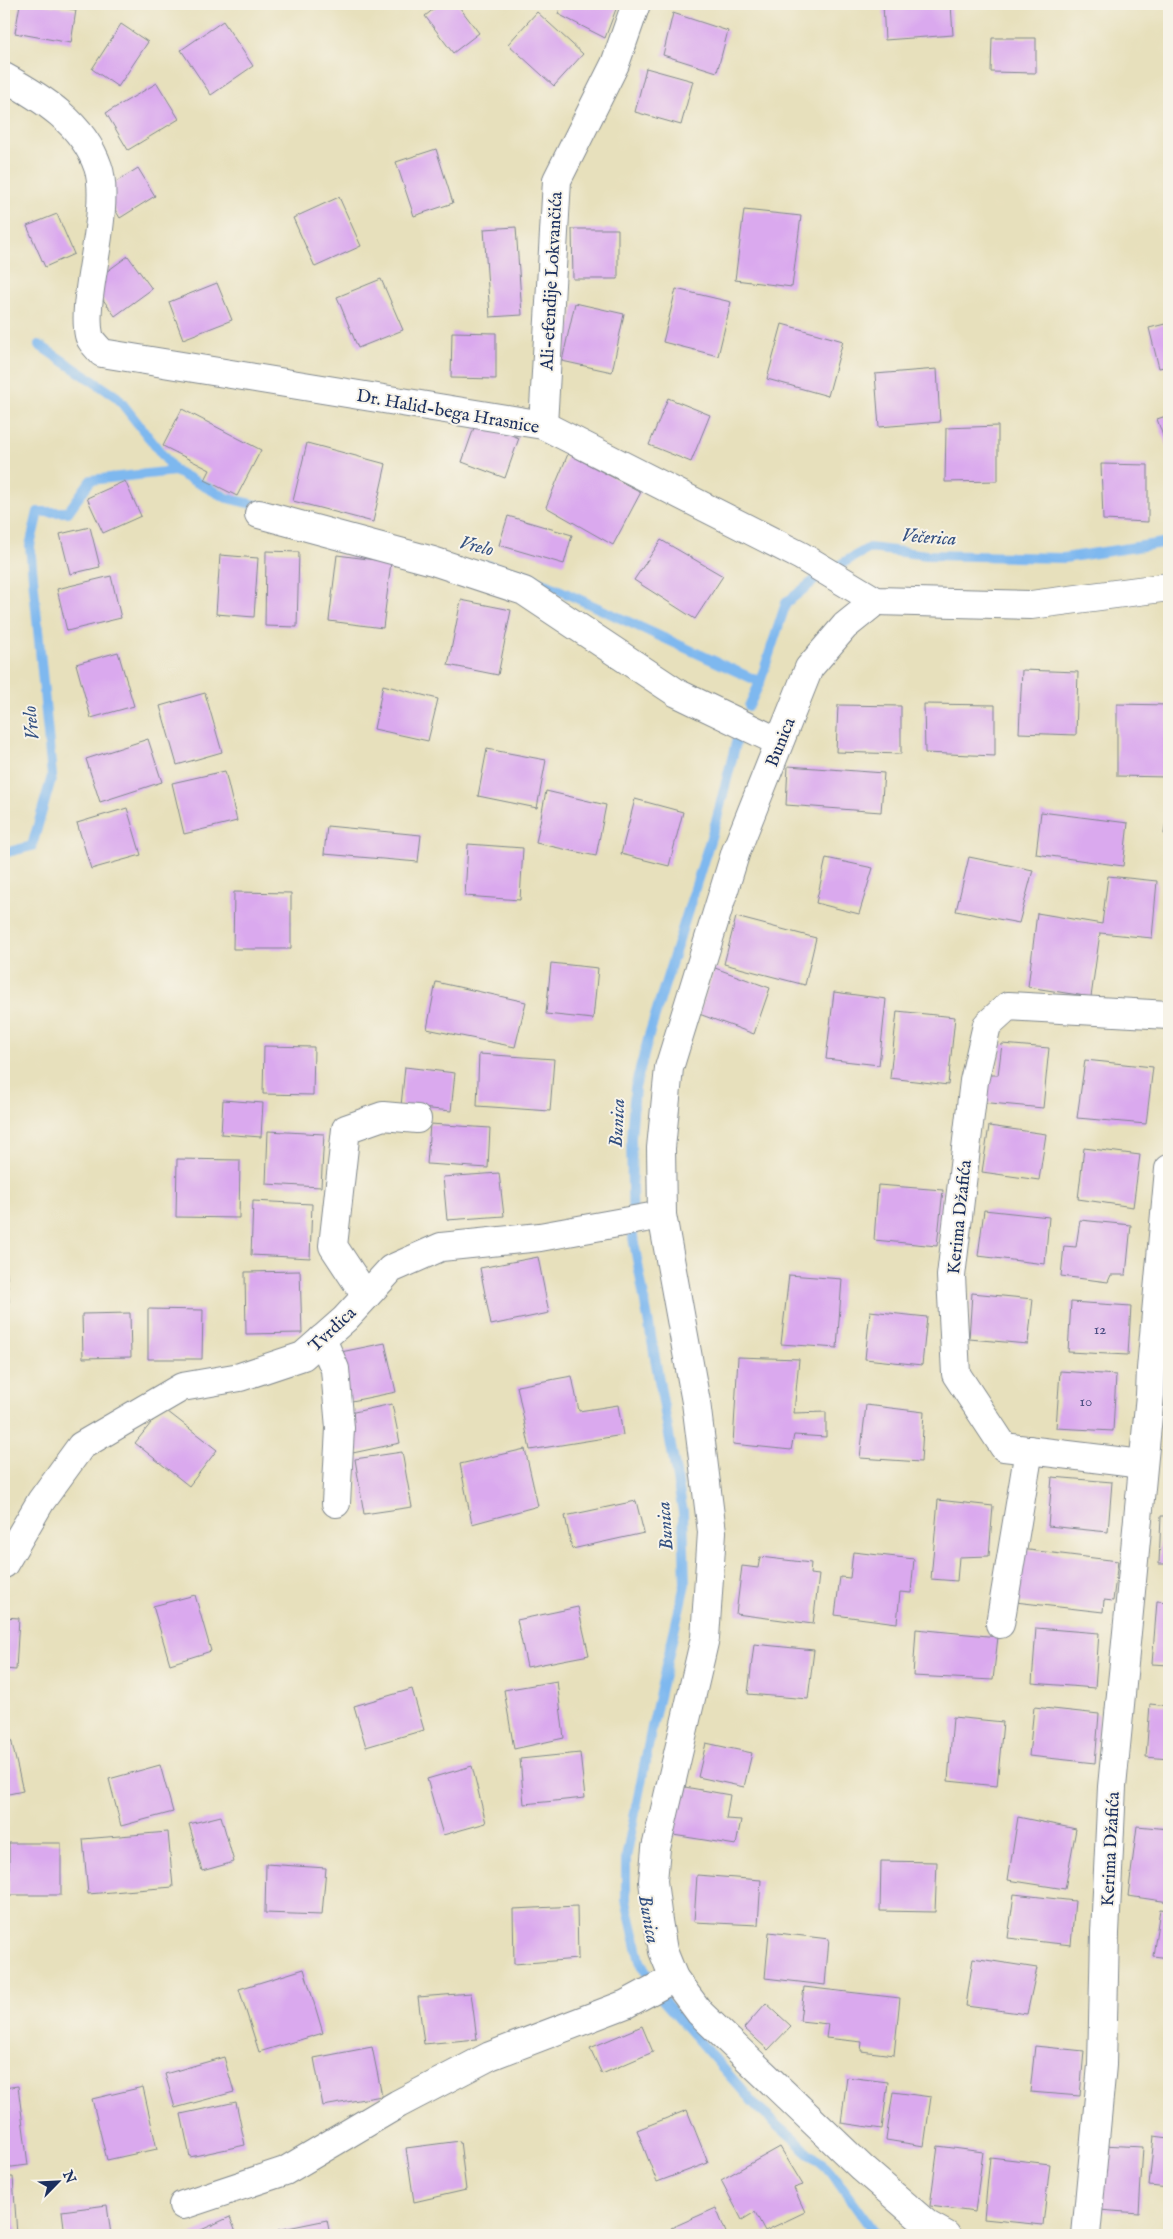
<svg xmlns="http://www.w3.org/2000/svg" width="1173" height="2239" font-family="'IM FELL English',serif">
  <style>
    .lines { fill: none; stroke-linecap: round; stroke-linejoin: round }
    .stream { stroke: #7eb8ef; stroke-width: 10 }
    .building { fill: #daa9ee }
    .minor-casing { stroke: #81888d; stroke-width: 30 }
    .minor { stroke: #fff; stroke-width: 28 }
    .labels { text-anchor: middle; stroke-width: 4; stroke-linejoin: round; paint-order: stroke }
    .number-label { font-size: 15px; fill: #4b4e82 }
    .street-label { font-size: 18px; fill: #1b2f5e; stroke: #f7f3e8 }
    .water-label { font-size: 19px; font-style: italic; fill: #345182; stroke: #f7f3e8 }
  </style>
  <rect width="100%" height="100%" fill="#f7f3e8"/>
  <filter id="ink" filterUnits="userSpaceOnUse"><feTurbulence type="fractalNoise" baseFrequency=".02" numOctaves="2"/><feDisplacementMap in="SourceGraphic" scale="10" xChannelSelector="R" yChannelSelector="G"/><feConvolveMatrix kernelMatrix="1 2 1 2 8 2 1 2 1" color-interpolation-filters="sRGB"/></filter>
  <filter id="wash" filterUnits="userSpaceOnUse"><feTurbulence type="fractalNoise" baseFrequency=".0096" numOctaves="4" result="noise"/><feDisplacementMap in="SourceGraphic" scale="20" xChannelSelector="R" yChannelSelector="G"/><feGaussianBlur stdDeviation="1.12" result="paint"/><feColorMatrix in="noise" values="0 0 0 0 0 0 0 0 0 0 0 0 0 0 0 0 0 1.4 0 .05"/><feComposite in="paint" operator="in"/></filter>
  <g filter="url(#wash)">
    <rect width="100%" height="100%" fill="#e7e0bc"/>
    <g class="lines">
      <!-- stream -->
      <g class="stream">
        <path d="M39 345 117 397 175 471 227 498 264 507"/>
        <path d="M486 565 526 575 760 682"/>
        <path d="M749 706 760 682 786 603 820 576 869 548 927 555 1064 558 1169 542"/>
        <path d="M738 735 717 818 650 1032 635 1088 631 1138 633 1237 683 1512 685 1584 652 1727 626 1858V1900L640 1961 661 1998 759 2109 830 2171 876 2235"/>
        <path d="M4 853 32 846 52 776 30 546 38 512H68L91 480 175 471"/>
      </g>
    </g>
    <g id="blocks">
      <!-- building -->
      <g class="building">
        <path d="M20 4H40L76 10 71 43 15 33Z"/>
        <path d="M440 4H457L479 33 453 53 425 16Z"/>
        <path d="M562 4H618L605 38 558 14Z"/>
        <path d="M883 4H951L953 35 885 40Z"/>
        <path d="M537 12 583 54 554 86 508 44Z"/>
        <path d="M673 13 728 31 717 72 663 55Z"/>
        <path d="M223 21 253 66 211 95 181 50Z"/>
        <path d="M121 24 148 42 118 87 92 69Z"/>
        <path d="M992 38H1036V73L991 72Z"/>
        <path d="M646 68 693 81 681 125 635 112Z"/>
        <path d="M157 83 179 119 128 150 106 113Z"/>
        <path d="M436 149 453 203 414 216 396 162Z"/>
        <path d="M138 168 155 196 120 218 103 190Z"/>
        <path d="M339 197 361 246 315 267 293 218Z"/>
        <path d="M744 210 801 216 792 287 735 280Z"/>
        <path d="M57 214 74 254 45 267 27 226Z"/>
        <path d="M516 227 522 315 490 317 484 229Z"/>
        <path d="M572 229H618V279H573Z"/>
        <path d="M128 256 152 289 115 316 91 283Z"/>
        <path d="M381 279 403 330 358 348 337 297Z"/>
        <path d="M217 283 232 320 183 339 169 302Z"/>
        <path d="M676 289 731 302 718 356 663 342Z"/>
        <path d="M575 303 624 314 612 372 562 361Z"/>
        <path d="M1169 323V366L1159 368 1149 328Z"/>
        <path d="M782 324 843 341 828 396 767 379Z"/>
        <path d="M452 332 496 333V379L451 378Z"/>
        <path d="M937 369 940 422 879 427 875 374Z"/>
        <path d="M668 398 710 415 691 462 649 445Z"/>
        <path d="M182 409 261 450 237 496 205 480 210 470 163 446Z"/>
        <path d="M1169 415V453L1157 419Z"/>
        <path d="M476 422 519 438 505 478 462 462Z"/>
        <path d="M998 426V481L945 482 946 428Z"/>
        <path d="M307 443 386 464 373 522 293 501Z"/>
        <path d="M568 454 641 492 613 545 546 507Z"/>
        <path d="M1101 464 1148 465V522L1103 520Z"/>
        <path d="M125 481 141 516 103 533 87 498Z"/>
        <path d="M508 516 572 535 564 564 499 545Z"/>
        <path d="M90 527 100 567 70 574 60 534Z"/>
        <path d="M661 540 723 576 695 619 634 580Z"/>
        <path d="M266 551 299 552 297 627 265 626Z"/>
        <path d="M220 555 258 558 254 617 216 614Z"/>
        <path d="M337 555 391 562 383 628 329 621Z"/>
        <path d="M111 576 121 618 67 631 57 589Z"/>
        <path d="M461 600 511 610 498 675 448 665Z"/>
        <path d="M118 652 134 706 91 718 76 664Z"/>
        <path d="M1022 670 1078 672 1076 735 1019 733Z"/>
        <path d="M383 685 438 699 428 741 374 729Z"/>
        <path d="M205 693 222 752 177 765 160 706Z"/>
        <path d="M924 704 995 705V756L925 753Z"/>
        <path d="M1117 704 1168 705 1167 777 1117 776Z"/>
        <path d="M838 705 901 706V754L836 752Z"/>
        <path d="M148 739 162 782 100 802 86 759Z"/>
        <path d="M487 749 546 760 537 808 478 796Z"/>
        <path d="M788 766 884 773 881 812 786 805Z"/>
        <path d="M225 771 237 821 184 834 172 783Z"/>
        <path d="M546 791 606 805 596 856 536 843Z"/>
        <path d="M635 799 683 812 669 866 621 854Z"/>
        <path d="M1168 806H1169V835L1164 834Z"/>
        <path d="M127 808 141 855 91 869 77 823Z"/>
        <path d="M1041 812 1128 823 1123 866 1036 854Z"/>
        <path d="M327 826 421 835 418 862 324 854Z"/>
        <path d="M468 844 523 848 520 900 465 896Z"/>
        <path d="M969 857 1033 870 1019 923 956 911Z"/>
        <path d="M826 858 873 868 859 914 816 903Z"/>
        <path d="M1108 876 1157 881 1152 938 1100 933 1091 997 1028 987 1037 913 1102 924Z"/>
        <path d="M234 892 291 893V949H233Z"/>
        <path d="M736 917 816 938 805 985 724 964Z"/>
        <path d="M551 963 598 968 593 1019 546 1014Z"/>
        <path d="M715 968 770 988 754 1034 699 1014Z"/>
        <path d="M436 982 526 1002 515 1047 427 1029Z"/>
        <path d="M834 992 886 999 879 1065 826 1059Z"/>
        <path d="M897 1011 955 1017 948 1085 890 1078Z"/>
        <path d="M1002 1044 1049 1048 1043 1108 980 1102 984 1075H998Z"/>
        <path d="M264 1046 314 1047 313 1095 263 1094Z"/>
        <path d="M479 1054 554 1059 550 1111 477 1106Z"/>
        <path d="M1085 1060 1153 1067 1146 1124 1077 1118Z"/>
        <path d="M405 1067 455 1073 451 1111 401 1106Z"/>
        <path d="M223 1100 263 1103 261 1137 221 1134Z"/>
        <path d="M430 1124 490 1128 488 1168 427 1164Z"/>
        <path d="M989 1126 1046 1134 1039 1180 982 1172Z"/>
        <path d="M268 1131 324 1134 321 1187 266 1184Z"/>
        <path d="M1084 1148 1140 1155 1133 1207 1078 1199Z"/>
        <path d="M177 1159 240 1160 239 1218 176 1217Z"/>
        <path d="M499 1173 504 1216 447 1220 443 1177Z"/>
        <path d="M878 1185 943 1190 937 1246 874 1240Z"/>
        <path d="M253 1201 312 1204 310 1258 251 1255Z"/>
        <path d="M984 1210 1049 1217 1045 1264 978 1256Z"/>
        <path d="M1080 1220 1131 1225 1126 1275H1111L1108 1282 1061 1276 1064 1246 1076 1247Z"/>
        <path d="M4 1241 9 1302H4Z"/>
        <path d="M538 1257 549 1313 491 1325 480 1268Z"/>
        <path d="M300 1271 302 1333 246 1334 245 1272Z"/>
        <path d="M789 1275 842 1279 837 1348 781 1344Z"/>
        <path d="M972 1293 1033 1299 1028 1344 969 1339Z"/>
        <path d="M1071 1302 1131 1306 1128 1355 1068 1352Z"/>
        <path d="M148 1309 203 1310 202 1359H148Z"/>
        <path d="M870 1311 927 1317 922 1365 865 1359Z"/>
        <path d="M130 1313 131 1357 83 1358 82 1314Z"/>
        <path d="M385 1343 396 1392 347 1402 336 1353Z"/>
        <path d="M738 1357 799 1359 794 1413 826 1412V1437L794 1435 791 1450 733 1444Z"/>
        <path d="M1060 1371 1116 1375 1113 1431 1056 1428Z"/>
        <path d="M572 1376 579 1411 618 1405 623 1435 530 1450 517 1386Z"/>
        <path d="M392 1404 400 1443 348 1454 340 1415Z"/>
        <path d="M866 1405 924 1412 921 1462 860 1458Z"/>
        <path d="M163 1408 217 1450 189 1486 135 1443Z"/>
        <path d="M525 1449 538 1506 472 1524 460 1464Z"/>
        <path d="M402 1452 412 1507 364 1514 355 1459Z"/>
        <path d="M1168 1468H1169V1497H1166Z"/>
        <path d="M1052 1477 1112 1482 1108 1532 1048 1526Z"/>
        <path d="M938 1500 993 1506 989 1556 959 1557 957 1581 931 1579Z"/>
        <path d="M636 1501 644 1533 572 1549 565 1516Z"/>
        <path d="M1161 1516H1169V1564H1159Z"/>
        <path d="M1021 1549 1118 1561 1113 1601 1104 1600 1103 1612 1015 1602Z"/>
        <path d="M853 1552 914 1559 911 1593 900 1592 897 1623 835 1615 840 1577 850 1578Z"/>
        <path d="M760 1557 811 1563 810 1574 819 1575 813 1624 736 1614 742 1566 758 1568Z"/>
        <path d="M195 1595 211 1651 170 1664 153 1606Z"/>
        <path d="M1157 1601 1169 1602V1665L1152 1664Z"/>
        <path d="M578 1607 589 1655 527 1667 517 1620Z"/>
        <path d="M4 1617 19 1618 16 1670 4 1669Z"/>
        <path d="M1036 1628 1099 1633 1095 1688 1032 1683Z"/>
        <path d="M916 1629 998 1637 993 1680 913 1676Z"/>
        <path d="M754 1644 814 1650 808 1699 748 1694Z"/>
        <path d="M557 1681 564 1738 514 1749 504 1690Z"/>
        <path d="M412 1689 424 1730 366 1747 354 1706Z"/>
        <path d="M1150 1704 1169 1706V1759L1146 1757Z"/>
        <path d="M1034 1707 1099 1714 1095 1763 1029 1756Z"/>
        <path d="M953 1717 1003 1722 997 1786 948 1781Z"/>
        <path d="M11 1739 23 1791 4 1795V1741Z"/>
        <path d="M706 1743 752 1753 744 1787 698 1777Z"/>
        <path d="M580 1753 585 1798 524 1804 520 1759Z"/>
        <path d="M160 1765 173 1812 121 1826 109 1779Z"/>
        <path d="M472 1766 486 1823 443 1835 427 1779Z"/>
        <path d="M685 1787 730 1795 726 1819 741 1820 736 1845 673 1835Z"/>
        <path d="M221 1816 234 1862 202 1871 189 1824Z"/>
        <path d="M1018 1817 1076 1829 1065 1889 1008 1880Z"/>
        <path d="M1137 1826 1169 1829V1902L1128 1896Z"/>
        <path d="M168 1832 173 1887 88 1894 83 1839Z"/>
        <rect x="9" y="1843" width="52" height="52"/>
        <path d="M881 1861 937 1862 935 1912 880 1911Z"/>
        <path d="M266 1864 326 1868 322 1915 265 1913Z"/>
        <path d="M697 1875 761 1880 758 1925 694 1922Z"/>
        <path d="M1014 1894 1075 1901 1071 1945 1008 1938Z"/>
        <path d="M577 1906 578 1959 514 1964 513 1909Z"/>
        <path d="M1160 1909 1169 1910V1958L1153 1956Z"/>
        <path d="M769 1932 829 1939 825 1985 765 1978Z"/>
        <path d="M973 1958 1037 1968 1027 2014 966 2006Z"/>
        <path d="M304 1969 323 2033 259 2052 239 1989Z"/>
        <path d="M804 1987 900 1998 894 2055 861 2051 862 2042 826 2038 828 2024 800 2021Z"/>
        <path d="M1168 1992H1169V2042H1167Z"/>
        <path d="M471 1993 477 2039 424 2044 418 1997Z"/>
        <path d="M766 2003 791 2026 768 2050 744 2028Z"/>
        <path d="M642 2026 653 2052 602 2074 590 2048Z"/>
        <path d="M1035 2046 1084 2051 1080 2096 1030 2092Z"/>
        <path d="M372 2047 382 2096 323 2106 314 2058Z"/>
        <path d="M224 2057 234 2092 175 2108 165 2074Z"/>
        <path d="M847 2077 888 2082 882 2129 841 2123Z"/>
        <path d="M18 2086 28 2165 4 2168V2088Z"/>
        <path d="M143 2087 157 2149 107 2160 92 2099Z"/>
        <path d="M893 2092 931 2097 924 2146 886 2140Z"/>
        <path d="M236 2102 245 2145 190 2157 181 2114Z"/>
        <path d="M687 2110 708 2163 657 2182 637 2130Z"/>
        <path d="M1154 2136 1169 2138V2188L1149 2186Z"/>
        <path d="M460 2141 466 2190 414 2202 406 2148Z"/>
        <path d="M1102 2145 1143 2147 1139 2213 1099 2210Z"/>
        <path d="M938 2146 983 2152 975 2212 930 2206Z"/>
        <path d="M780 2147 803 2185 794 2188 805 2212 765 2231 755 2212 742 2220 721 2180Z"/>
        <path d="M990 2157 1050 2164 1043 2225 984 2219Z"/>
        <path d="M4 2177H13L17 2235H4Z"/>
        <path d="M107 2205 111 2235H65L62 2211Z"/>
        <path d="M716 2208 727 2235H674L671 2228Z"/>
        <path d="M230 2217 237 2235H190Z"/>
        <path d="M327 2220 330 2235H279L278 2230Z"/>
      </g>
    </g>
  </g>
  <g filter="url(#ink)">
    <use href="#blocks" fill-opacity="0" stroke="#81888d" stroke-width="1"/>
    <g class="lines">
      <defs>
        <g id="minor">
          <path d="M4 77C42 98 83 123 98 167 108 195 94 258 90 289 88 303 86 321 89 335 90 341 98 348 102 353L543 425 801 556 876 601 1031 605 1169 587"/>
          <path d="M543 425 557 180 615 64 636 4"/>
          <path d="M259 514 433 561 524 591 677 693 779 742"/>
          <path d="M876 601 845 626 809 668 736 851 669 1068 661 1148 662 1215 696 1402 712 1532 705 1638 656 1848 653 1881 658 1921 663 1951 674 1978 700 2013 862 2168 928 2225 946 2235"/>
          <path d="M366 1296 333 1246 346 1129 383 1116 417 1119"/>
          <path d="M322 1339 335 1369 340 1428 336 1503"/>
          <path d="M1142 1464 1004 1447 956 1374 951 1276 974 1081 987 1025 1008 1006 1169 1015"/>
          <path d="M4 1564 41 1501 81 1446 182 1387 240 1377 303 1356 345 1319 391 1269 441 1247 540 1237 662 1215"/>
          <path d="M1000 1624 1029 1450"/>
          <path d="M183 2205 285 2171 398 2104 490 2056 626 2004 674 1978"/>
          <path d="M1086 2235 1102 2065 1105 1933 1112 1787 1150 1395 1151 1369 1169 1169"/>
        </g>
      </defs>
      <!-- minor casing -->
      <use href="#minor" class="minor-casing"/>
      <!-- minor -->
      <use href="#minor" class="minor"/>
    </g>
  </g>
  <g class="labels">
    <!-- number labels -->
    <g class="number-label">
      <text x="1100" y="1334">12</text>
      <text x="1086" y="1406">10</text>
    </g>
    <!-- street labels -->
    <g class="street-label">
      <text transform="translate(551 281) rotate(-87)" y="6">Ali-efendije Lokvančića</text>
      <text transform="translate(448 411) rotate(10)" y="6">Dr. Halid-bega Hrasnice</text>
      <text transform="translate(780 742) rotate(-68)" y="6">Bunica</text>
      <text transform="translate(959 1217) rotate(-84)" y="6">Kerima Džafića</text>
      <text transform="translate(332 1329) rotate(-43)" y="6">Tvrdica</text>
      <text transform="translate(1110 1849) rotate(-87)" y="6">Kerima Džafića</text>
    </g>
    <!-- water labels -->
    <g class="water-label">
      <text transform="translate(929 536) rotate(4)" y="7">Večerica</text>
      <text transform="translate(477 545) rotate(14)" y="7">Vrelo</text>
      <text transform="translate(30 723) rotate(-96)" y="7">Vrelo</text>
      <text transform="translate(616 1123) rotate(-87)" y="7">Bunica</text>
      <text transform="translate(664 1526) rotate(-94)" y="7">Bunica</text>
      <text transform="translate(650 1919) rotate(80)" y="7">Bunica</text>
    </g>
  </g>
  <!-- margin -->
  <rect width="1173" height="2239" fill="none" stroke="#f7f3e8" stroke-width="20"/>
  <!-- north arrow -->
  <g transform="translate(58 2182) rotate(66)" stroke="#f7f3e8" stroke-width="4" paint-order="stroke">
  <path d="M0-4L9 19L0 12L-9 19Z" fill="#1b2f5e"/>
  <text y="-8" font-size="14" font-weight="bold" text-anchor="middle" fill="#1b2f5e">N</text>
  </g>
</svg>
